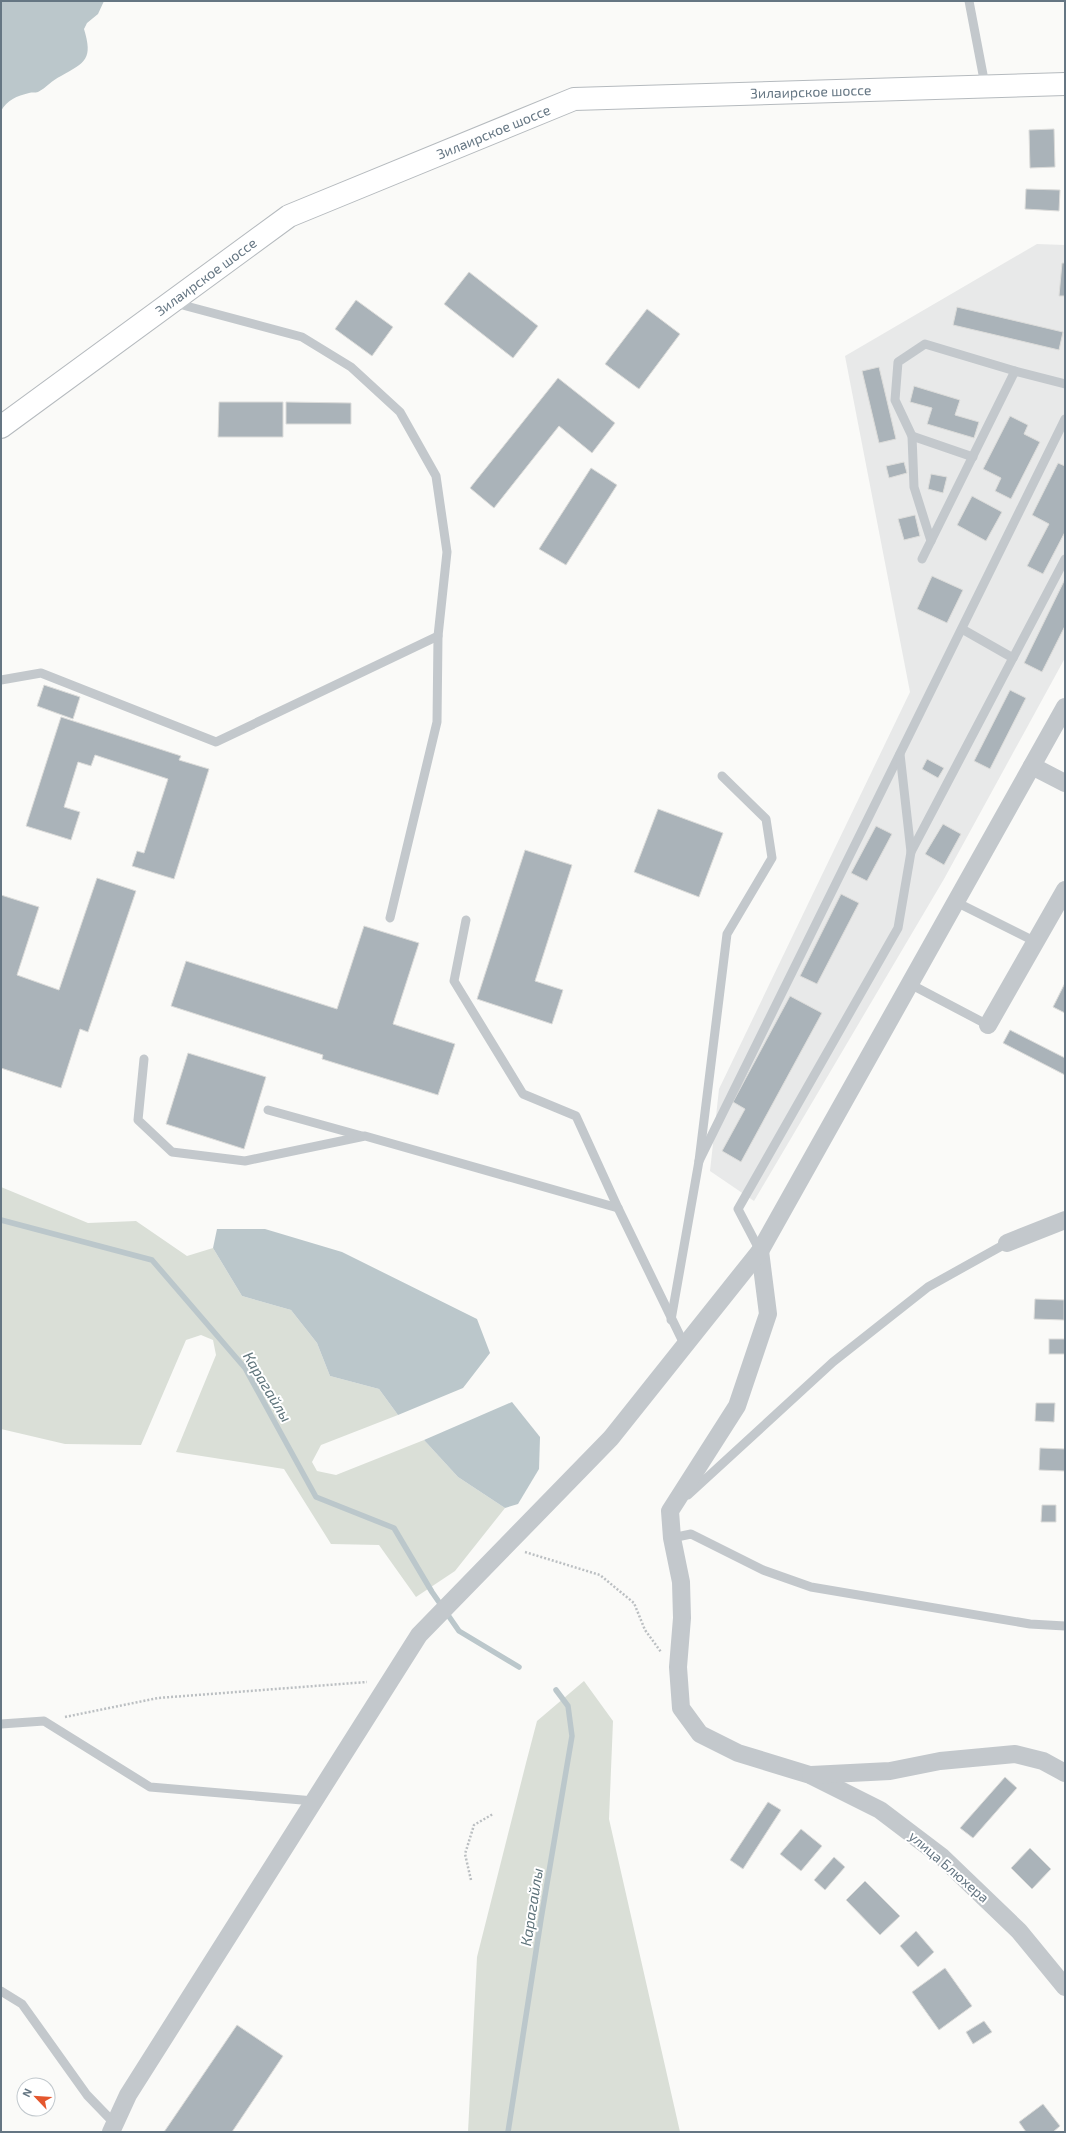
<svg xmlns="http://www.w3.org/2000/svg" width="1066" height="2133" font-family="'Exo 2',sans-serif">
  <style>
    .built { fill: #e8e9e9 }
    .green { fill: #dadfd7 }
    .water { fill: #bbc7cb }
    .lines { fill: none; stroke-linecap: round; stroke-linejoin: round }
    .stream { stroke: #bbc7cb; stroke-width: 5.5 }
    .building { fill: #aab3b9; stroke: #dcdcda }
    .primary-casing { stroke: #b5babe; stroke-width: 24 }
    .path { stroke: #bbbfc2; stroke-width: 2.5; stroke-dasharray: 2 2; stroke-linecap: butt }
    .service { stroke: #c3c8cc; stroke-width: 9 }
    .minor { stroke: #c3c8cc; stroke-width: 18 }
    .primary { stroke: #fff; stroke-width: 22 }
    .labels { text-anchor: middle; stroke-width: 4; stroke-linejoin: round; paint-order: stroke }
    .street-label { font-size: 14px; fill: #657683; stroke: #fff }
    .water-label { font-size: 15px; font-style: italic; fill: #60757c; stroke: #fff }
  </style>
  <rect width="100%" height="100%" fill="#fafaf8"/>
  <!-- built -->
  <path class="built" d="M1037 244 1065 245V658L944 879 754 1201 710 1171 719 1089 910 692 845 356Z"/>
  <!-- green -->
  <g class="green">
    <path d="M1 1187 88 1223 136 1221 187 1256 213 1248 242 1296 291 1310 317 1343 330 1376 379 1389 398 1415 321 1445 312 1462 317 1471 336 1475 424 1440 458 1477 505 1508 455 1571 416 1597 379 1545 331 1544 284 1469 176 1452 216 1355 213 1340 201 1335 186 1340 141 1445 65 1444 1 1429Z"/>
    <path d="M584 1681 613 1721 609 1819 680 2132H468L477 1957 526 1763 537 1721Z"/>
  </g>
  <!-- water -->
  <g class="water">
    <path d="M1 1H104L98 14 87 23 84 29C93 59 86 62 61 76 52 80 46 88 38 92 35 93 32 92 29 93 17 96 7 100 1 111Z"/>
    <path d="M217 1229H265L342 1252 477 1319 490 1353 463 1388 398 1415 379 1389 330 1376 317 1343 291 1310 242 1296 213 1248Z"/>
    <path d="M512 1402 540 1437 539 1469 518 1504 505 1508 458 1477 424 1440Z"/>
  </g>
  <g class="lines">
    <!-- stream -->
    <g class="stream">
      <path d="M1 1220 152 1260 245 1368 316 1497 394 1528 432 1592 459 1631 519 1667"/>
      <path d="M508 2132 541 1919 572 1736 568 1706 556 1690"/>
    </g>
  </g>
  <!-- building -->
  <g class="building">
    <path d="M1054 129 1055 167 1030 168 1029 130Z"/>
    <path d="M1026 189 1060 190 1059 211 1025 209Z"/>
    <path d="M1062 263H1065V296H1059Z"/>
    <path d="M469 272 538 326 513 358 444 304Z"/>
    <path d="M356 300 393 327 372 356 335 329Z"/>
    <path d="M957 307 1063 332 1059 350 953 325Z"/>
    <path d="M647 309 680 334 639 389 605 364Z"/>
    <path d="M879 367 896 439 879 443 862 371Z"/>
    <path d="M558 378 615 423 592 453 559 426 494 508 470 488Z"/>
    <path d="M914 386 960 400 955 415 979 422 974 438 927 424 932 408 910 402Z"/>
    <path d="M219 402H283V437H218Z"/>
    <path d="M286 402 351 403V424H286Z"/>
    <path d="M1010 416 1028 425 1024 434 1040 442 1011 499 995 491 1001 478 983 469Z"/>
    <path d="M904 462 907 473 889 478 886 466Z"/>
    <path d="M1058 463 1065 466V532L1043 574 1027 566 1049 524 1032 515Z"/>
    <path d="M591 468 617 485 566 565 539 549Z"/>
    <path d="M931 474 947 477 943 493 928 489Z"/>
    <path d="M972 496 1002 512 986 541 957 525Z"/>
    <path d="M915 515 920 536 904 540 898 519Z"/>
    <path d="M932 576 963 590 947 623 917 609Z"/>
    <path d="M1065 579V626L1042 672 1024 663Z"/>
    <path d="M44 685 80 697 73 719 37 706Z"/>
    <path d="M1010 690 1026 698 990 769 974 761Z"/>
    <path d="M61 717 181 756 179 760 209 769 174 879 132 866 137 851 144 853 168 779 95 755 91 766 78 762 64 807 80 812 71 840 26 826Z"/>
    <path d="M927 759 944 768 938 778 922 769Z"/>
    <path d="M658 809 723 833 699 897 634 872Z"/>
    <path d="M943 824 961 834 944 865 925 854Z"/>
    <path d="M876 826 892 834 867 881 851 873Z"/>
    <path d="M525 850 572 865 535 981 563 990 552 1024 477 999Z"/>
    <path d="M97 878 136 891 88 1032 80 1029 61 1088 1 1068V895L39 907 17 975 59 990Z"/>
    <path d="M841 894 859 903 817 984 800 976Z"/>
    <path d="M364 926 419 943 393 1024 455 1044 438 1095 322 1059 323 1055 171 1006 186 961 337 1009Z"/>
    <path d="M1065 983V1013L1053 1007Z"/>
    <path d="M790 996 822 1013 741 1162 722 1151 745 1109 733 1102Z"/>
    <path d="M1010 1030 1065 1058V1075L1003 1043Z"/>
    <path d="M188 1053 266 1077 244 1149 166 1124Z"/>
    <path d="M1035 1299 1064 1300V1320L1034 1319Z"/>
    <rect x="1049" y="1339" width="16" height="15"/>
    <path d="M1036 1403H1055L1054 1422 1035 1421Z"/>
    <path d="M1040 1448 1065 1449V1471L1039 1470Z"/>
    <path d="M1042 1505H1056V1522H1041Z"/>
    <path d="M1005 1777 1017 1788 973 1838 960 1828Z"/>
    <path d="M768 1802 781 1810 743 1869 730 1860Z"/>
    <path d="M801 1829 822 1846 801 1871 780 1854Z"/>
    <path d="M1030 1848 1051 1869 1032 1889 1011 1868Z"/>
    <path d="M834 1857 845 1867 825 1890 814 1880Z"/>
    <path d="M865 1881 900 1916 880 1935 846 1900Z"/>
    <path d="M916 1931 934 1952 918 1967 900 1946Z"/>
    <path d="M945 1968 972 2006 939 2030 912 1992Z"/>
    <path d="M984 2021 992 2032 973 2044 966 2032Z"/>
    <path d="M237 2025 283 2056 232 2132H164Z"/>
    <path d="M1043 2104 1060 2126 1053 2132H1026L1019 2122Z"/>
  </g>
  <g class="lines">
    <defs>
      <g id="primary">
        <path id="s1" d="M1 427 289 216 574 99 1065 84"/>
      </g>
    </defs>
    <!-- primary casing -->
    <use href="#primary" class="primary-casing"/>
    <!-- path -->
    <g class="path">
      <path d="M525 1552 600 1575 634 1603 645 1630 661 1652"/>
      <path d="M65 1717 158 1698 367 1682"/>
      <path d="M471 1880 465 1854 474 1825 493 1814"/>
    </g>
    <!-- service -->
    <g class="service">
      <path d="M969 1 985 85"/>
      <path d="M175 303 302 337 351 367 400 412 436 476 447 552 438 636 437 722 390 918"/>
      <path d="M912 436 973 457"/>
      <path d="M931 541 914 487 912 436 895 400 898 362 925 344 1015 371"/>
      <path d="M922 559 1015 371 1065 384"/>
      <path d="M962 629 1013 658"/>
      <path d="M1 680 41 673 216 742 438 636"/>
      <path d="M911 852 1065 559"/>
      <path d="M956 902 1036 942"/>
      <path d="M466 920 454 981 523 1094 576 1116 618 1208 685 1346"/>
      <path d="M910 984 988 1025"/>
      <path d="M144 1059 138 1120 172 1152 245 1161 365 1136 618 1208"/>
      <path d="M268 1110 362 1136"/>
      <path d="M699 1161 1065 419"/>
      <path d="M760 1251 738 1209 898 928 911 852 900 754"/>
      <path d="M671 1320 699 1161 727 934 772 858 766 819 722 776"/>
      <path d="M688 1495 833 1362 928 1287 1007 1243"/>
      <path d="M672 1538 691 1534 763 1570 811 1587 1030 1624 1065 1626"/>
      <path d="M1 1724 44 1721 150 1787 314 1801"/>
      <path d="M1 1991 22 2004 87 2095 115 2124"/>
    </g>
    <!-- minor -->
    <g class="minor">
      <path d="M1032 766 1065 783"/>
      <path d="M988 1025 1065 890"/>
      <path d="M1007 1243 1065 1220"/>
      <path d="M760 1251 768 1314 737 1406 670 1511 672 1538 681 1582 682 1618 678 1667 681 1708 700 1734 738 1753 810 1775 880 1810 942 1857 1019 1931 1065 1987"/>
      <path d="M811 1775 890 1771 940 1761 1015 1754 1043 1761 1065 1773"/>
      <path d="M111 2132 128 2095 419 1635 611 1438 760 1251 1065 707"/>
    </g>
    <!-- primary -->
    <use href="#primary" class="primary"/>
  </g>
  <g class="labels">
    <!-- street labels -->
    <g class="street-label">
      <text dy="5" stroke="none"><textPath href="#s1" startOffset="902">Зилаирское шоссе</textPath></text>
      <text dy="5" stroke="none"><textPath href="#s1" startOffset="578">Зилаирское шоссе</textPath></text>
      <text dy="5" stroke="none"><textPath href="#s1" startOffset="254">Зилаирское шоссе</textPath></text>
      <text transform="translate(949 1867) rotate(41)" y="5">улица Блюхера</text>
    </g>
    <!-- water labels -->
    <g class="water-label">
      <text transform="translate(267 1387) rotate(59)" y="5">Карагайлы</text>
      <text transform="translate(532 1907) rotate(-81)" y="5">Карагайлы</text>
    </g>
  </g>
  <!-- border -->
  <rect width="1066" height="2133" fill="none" stroke="#657683" stroke-width="4"/>
  <!-- north arrow -->
  <g transform="translate(36 2097) rotate(295)"><circle r="19" fill="#ffffff" stroke="#c1c8cd"/>
  <path d="M0-3L7 15L0 10L-7 15Z" fill="#e4572e"/>
  <text y="-6" font-size="11" font-weight="bold" text-anchor="middle" fill="#657683">N</text>
  </g>
</svg>
